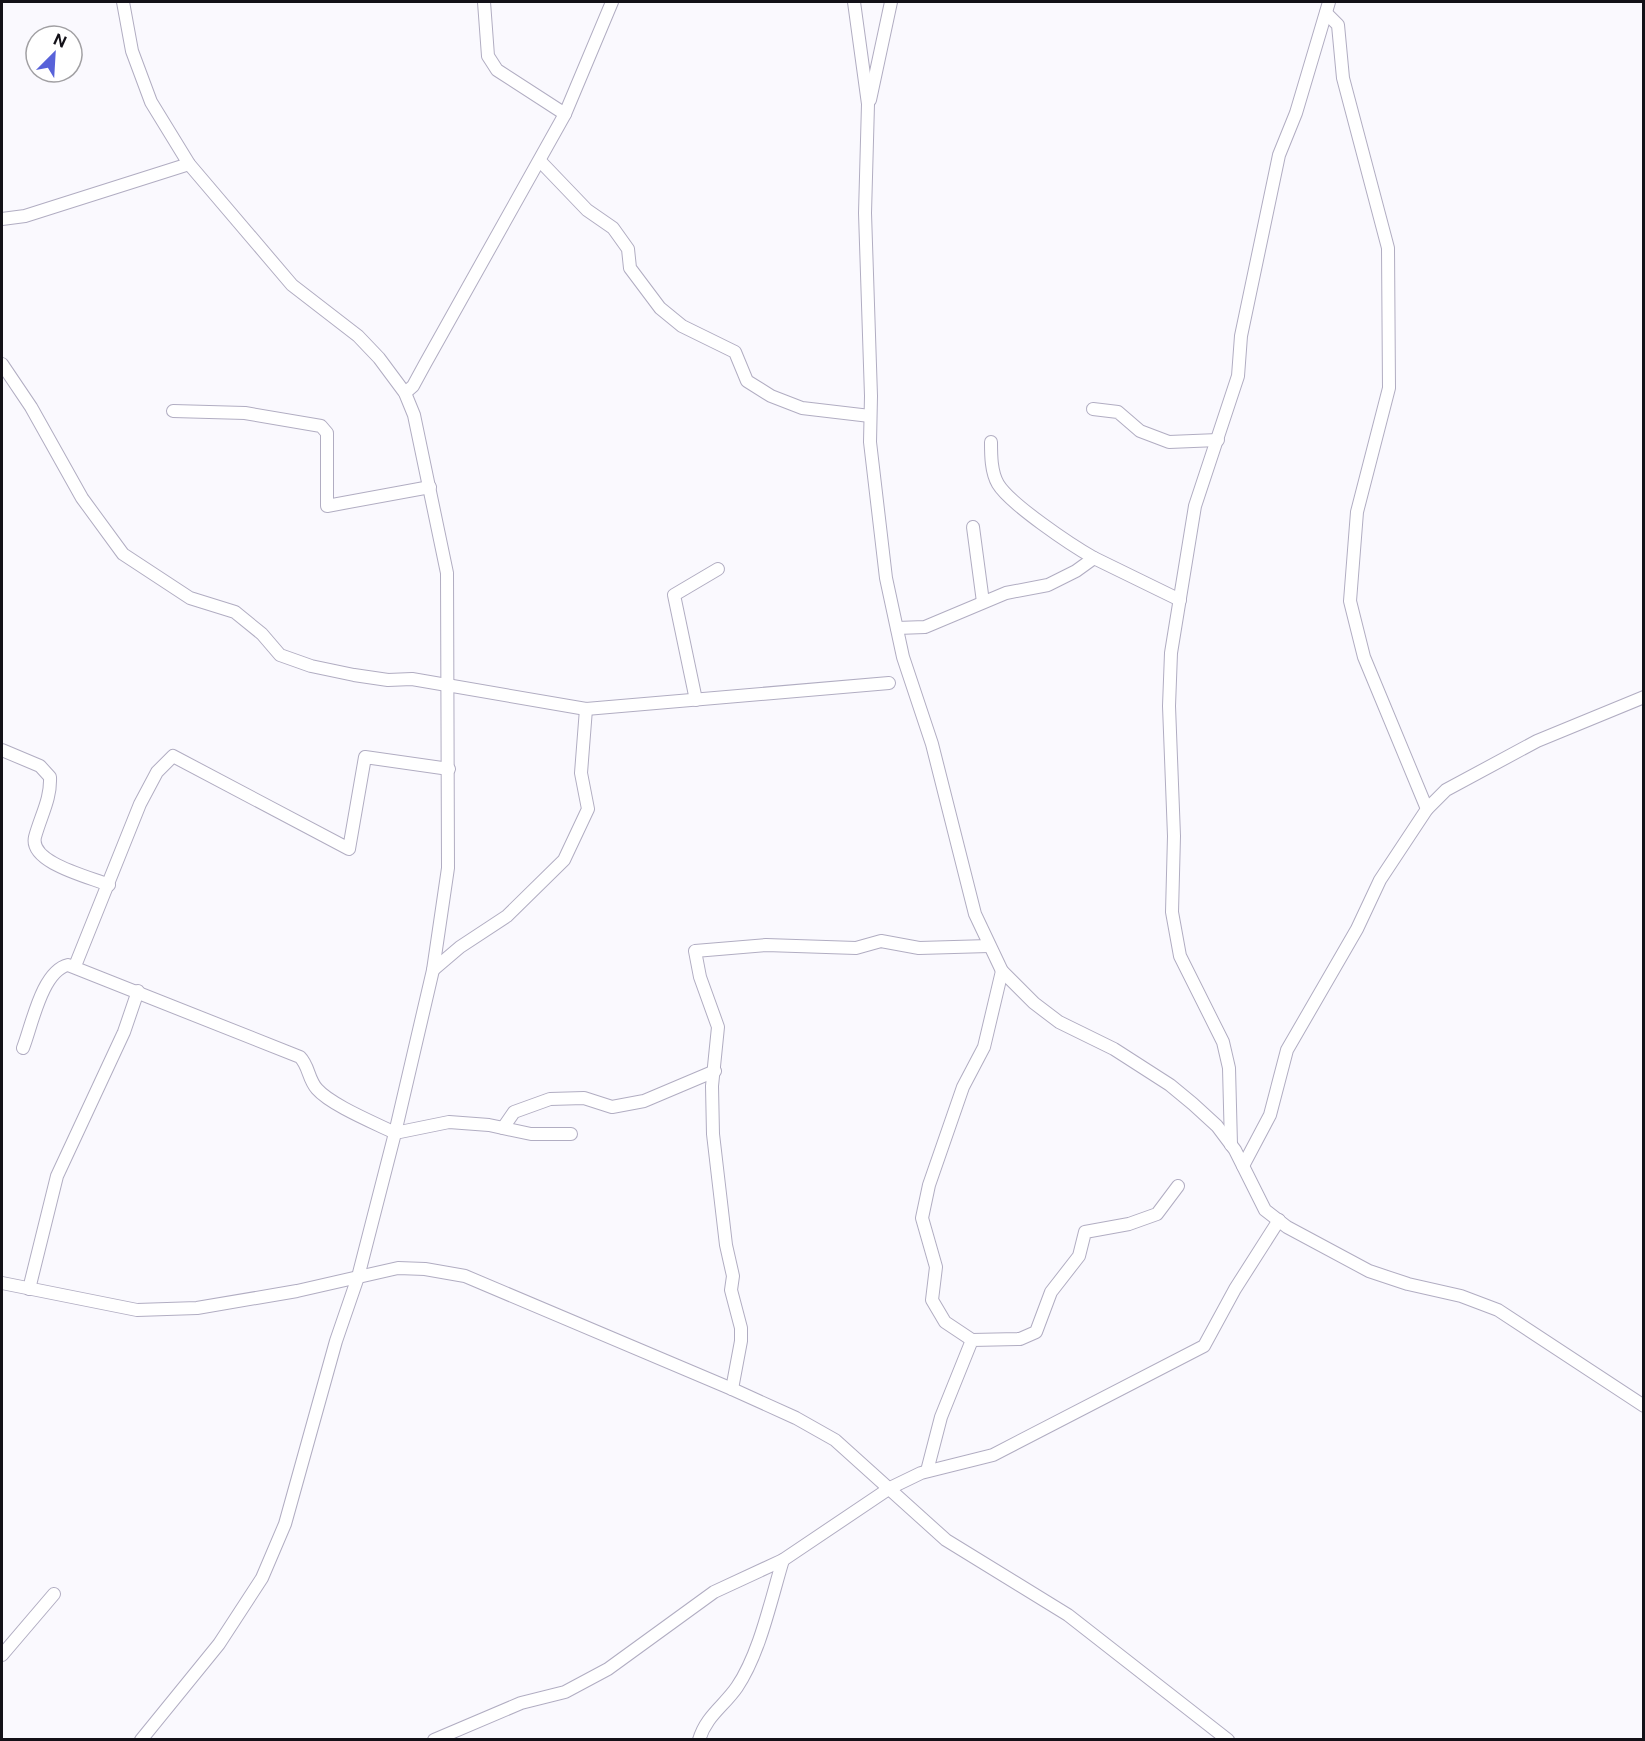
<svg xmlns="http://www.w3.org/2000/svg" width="1645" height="1741" font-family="'Public Sans',sans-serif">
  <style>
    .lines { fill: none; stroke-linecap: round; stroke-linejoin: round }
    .minor-casing { stroke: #b1adc2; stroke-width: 14 }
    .minor { stroke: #fff; stroke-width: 12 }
  </style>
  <rect width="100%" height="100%" fill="#faf9fe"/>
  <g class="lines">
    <defs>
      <g id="minor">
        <path d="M123 2 132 51 151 102 189 164 292 285 358 336 379 358 405 393 414 415 447 573 448 868 433 970 395 1133 358 1277 336 1341 285 1524 262 1578 219 1644 141 1740"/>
        <path d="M484 2 488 56 497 70 565 114"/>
        <path d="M854 2 868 104 865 213 871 396 870 442 886 578 903 657 932 744 975 914 1002 971 1034 1003 1059 1022 1114 1049 1170 1085 1193 1104 1217 1126 1235 1150 1265 1210 1287 1227 1369 1271 1408 1284 1461 1296 1498 1310 1644 1406"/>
        <path d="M1326 13 1338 25 1343 78 1388 248 1389 388 1357 512 1350 601 1364 657 1427 809"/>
        <path d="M870 100 891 2"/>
        <path d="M540 161 587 210 613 228 628 249 630 268 660 308 682 326 735 352 747 381 771 396 802 408 870 416"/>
        <path d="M2 219 25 216 189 164"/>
        <path d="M2 364 31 407 82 498 123 554 190 598 235 612 262 634 280 655 311 666 354 675 388 680 412 679 586 709 889 683"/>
        <path d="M405 393 413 386 425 364 565 114 612 2"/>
        <path d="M1093 409 1118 412 1140 431 1169 442 1218 440"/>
        <path d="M173 411 245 413 321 426 327 433V506L430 487"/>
        <path d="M991 442C991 455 991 472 998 484 1010 504 1071 545 1094 558"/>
        <path d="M973 527 983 602"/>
        <path d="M897 628 925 627 1006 593 1048 585 1076 571 1094 558 1180 600"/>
        <path d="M696 700 674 595 718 569"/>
        <path d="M2 750 40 766 50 777C51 799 41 815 35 837 29 863 90 877 109 885"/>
        <path d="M75 966 140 804 157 772 173 756 349 849 365 757 449 769"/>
        <path d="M433 970 460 947 507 916 564 860 588 809 581 773 586 709"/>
        <path d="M23 1048C32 1025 42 971 68 965L300 1057C309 1066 308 1079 317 1089 331 1105 375 1123 395 1133L449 1122 489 1125 531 1134H571"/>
        <path d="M503 1128 514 1112 550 1099 584 1098 612 1107 644 1101 715 1071"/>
        <path d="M1231 1145 1229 1068 1223 1042 1180 956 1172 912 1174 836 1169 706 1171 653 1195 506 1238 376 1241 336 1279 155 1296 113 1329 2"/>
        <path d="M1243 1166 1270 1115 1287 1050 1357 929 1380 880 1427 809 1446 790 1537 741 1644 697"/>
        <path d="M2 1283 137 1310 197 1308 297 1291 398 1268 425 1269 465 1276 732 1389 796 1418 835 1440 946 1540 1068 1615 1228 1740"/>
        <path d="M29 1289 57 1176 124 1032 138 991"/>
        <path d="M972 1340 945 1322 932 1300 936 1267 922 1218 929 1185 963 1087 984 1047 1002 971"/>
        <path d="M732 1389 741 1341V1328L731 1290 733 1276 726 1245 713 1134 712 1086 718 1027 700 977 695 951 766 945 856 948 881 941 919 948 989 946"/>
        <path d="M927 1471 941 1417 972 1340 1020 1339 1036 1332 1051 1292 1079 1256 1085 1232 1129 1224 1157 1214 1178 1186"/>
        <path d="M2 1655 54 1594"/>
        <path d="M434 1740 521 1703 565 1692 608 1669 714 1592 783 1560 890 1488 921 1473 993 1455 1204 1346 1235 1289 1279 1220"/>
        <path d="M699 1740C706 1716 724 1706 737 1687 760 1653 771 1599 783 1560"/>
      </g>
    </defs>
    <!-- minor casing -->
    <use href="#minor" class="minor-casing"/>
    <!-- minor -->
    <use href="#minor" class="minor"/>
  </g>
  <!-- border -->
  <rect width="1645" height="1741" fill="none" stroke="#131118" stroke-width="6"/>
  <!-- north arrow -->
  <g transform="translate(54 54) rotate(24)"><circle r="28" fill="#ffffff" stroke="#a1a0a3" stroke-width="1.5"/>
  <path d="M0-4.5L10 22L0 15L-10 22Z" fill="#5862d9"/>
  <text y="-9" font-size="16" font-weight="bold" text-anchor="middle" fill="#131118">N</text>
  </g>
</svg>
